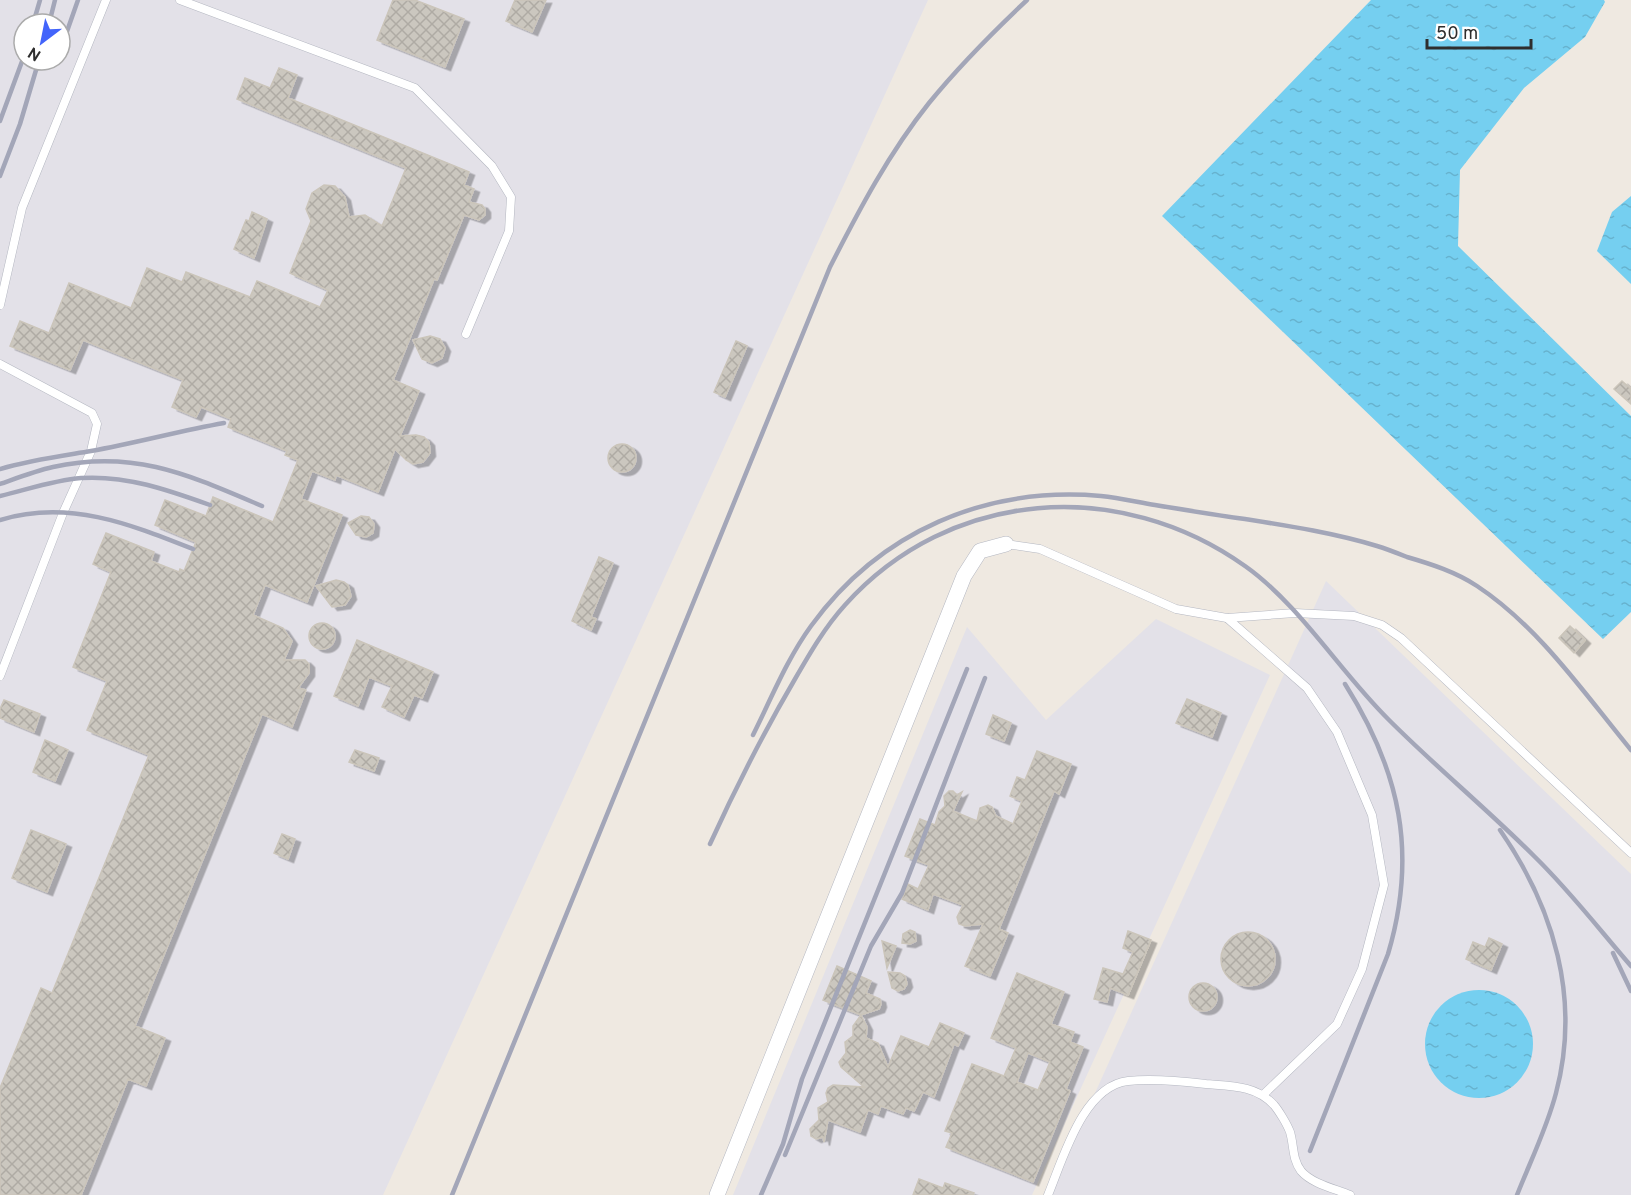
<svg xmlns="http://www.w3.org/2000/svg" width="1631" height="1195" font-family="Overpass,sans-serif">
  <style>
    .industrial { fill: #e3e1e8; fill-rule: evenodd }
    .water { fill: url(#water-ripples) }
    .building { fill: url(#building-cross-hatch); stroke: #cbc5ba; stroke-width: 1.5; fill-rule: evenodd; filter: url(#shadow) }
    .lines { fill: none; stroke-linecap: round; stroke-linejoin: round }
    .service-casing { stroke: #b4b7c1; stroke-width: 9 }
    .minor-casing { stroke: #b4b7c1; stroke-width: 16 }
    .service { stroke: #fff; stroke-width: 8 }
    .minor { stroke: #fff; stroke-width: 15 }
    .rail { stroke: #a3a6b8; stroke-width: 4.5 }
  </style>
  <defs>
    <pattern id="water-ripples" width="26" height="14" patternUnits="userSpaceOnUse" patternTransform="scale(1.5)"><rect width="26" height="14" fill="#75cff0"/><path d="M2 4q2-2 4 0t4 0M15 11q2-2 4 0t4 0" fill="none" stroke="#66b2ce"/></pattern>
    <pattern id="building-cross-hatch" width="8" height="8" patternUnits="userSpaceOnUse" patternTransform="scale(1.5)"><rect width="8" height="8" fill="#cbc7bf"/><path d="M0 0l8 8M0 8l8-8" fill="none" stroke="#afaba4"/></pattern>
    <filter id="shadow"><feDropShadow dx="5.5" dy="3.5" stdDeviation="0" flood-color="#0004"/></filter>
  </defs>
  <rect width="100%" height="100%" fill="#efe9e1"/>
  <!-- industrial -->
  <g class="industrial">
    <path d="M0 0H928L383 1195H0ZM24 24H60V60H24Z"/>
    <path d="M1326 581 1631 874V1195H1049Z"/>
    <path d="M1156 619 1270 675 1032 1195H733L967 627 1046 720Z"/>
  </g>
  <!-- water -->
  <g class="water">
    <path d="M1371 0H1604L1605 2 1585 37 1524 88 1460 170 1458 246 1631 416V612L1603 639 1162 216Z"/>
    <path d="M1631 196V284L1597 251 1612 212Z"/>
    <circle cx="1479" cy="1044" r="54"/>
  </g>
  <!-- building -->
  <g class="building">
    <path d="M393 0H415L464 19 445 67 377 40Z"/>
    <path d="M515 0H546L532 32 506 21Z"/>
    <path d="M279 68 297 75 288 98 469 172 464 185 474 189 469 202 482 205 485 209V215L479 220 464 215 437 280 434 279 393 380 419 391 400 436 416 435 424 437 429 442 430 453 423 462 413 464 406 460 395 449 378 492 336 475 335 480 312 471 301 499 342 515 307 602 265 585 253 615 283 628 292 641 284 660H305L309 664V673L298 688 306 690 292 727 262 714 135 1026 165 1038 146 1086 128 1079 81 1195H0V1088L41 988 52 993 149 755 87 730 107 681 73 667 111 572 93 564 106 533 154 552 151 561 179 572 180 569 184 571 196 542 155 525 165 500 206 516 213 497 273 522 298 460 285 455 287 451 228 427 231 419 201 407 196 417 172 407 183 380 83 340 70 370 10 346 20 321 49 333 69 283 131 308 147 268 182 282 186 272 250 297 257 281 320 307 328 290 290 273 311 221 306 209 312 193 324 185 335 186 345 197 349 217 365 215 382 226 406 168 237 99 245 78 270 88Z"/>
    <path d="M252 212 267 219 254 258 234 249 246 220 249 221Z"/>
    <path d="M430 336 440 339 445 348 442 358 432 363 422 359 413 340Z"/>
    <path d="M736 341 747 346 725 397 714 392Z"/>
    <path d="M1622 381 1631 389V404L1614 389Z"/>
    <circle cx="622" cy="458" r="14"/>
    <path d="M361 516 369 517 374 524 373 533 366 537 356 535 348 523Z"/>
    <path d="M599 557 613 563 591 617 596 619 591 630 572 621Z"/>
    <path d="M336 580 344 582 348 585 351 596 345 605 332 607 316 586Z"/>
    <circle cx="322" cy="636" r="13"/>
    <path d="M1570 626 1585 640 1574 653 1559 638Z"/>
    <path d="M357 640 433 672 422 698 414 695 404 717 382 707 392 686 369 677 358 706 334 696Z"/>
    <path d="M1187 699 1221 713 1212 737 1176 723Z"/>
    <path d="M4 700 40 714 34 732 0 718V709Z"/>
    <path d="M993 715 1011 723 1004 741 986 734Z"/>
    <path d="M45 740 68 750 55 781 33 772Z"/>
    <path d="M355 750 379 758 374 771 349 762Z"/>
    <path d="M1037 751 1071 764 1059 794 1054 791 999 929 1008 933 990 976 965 966 983 924 965 926 959 924 957 917 963 905 933 894 928 910 902 899 908 884 918 889 929 865 905 856 920 819 935 825 939 812 945 806 944 796 949 791H953L957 795 962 792 953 811 977 821 980 808 988 805 992 807 996 816 1013 824 1022 801 1010 796 1017 777 1025 780Z"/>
    <path d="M31 830 66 844 47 892 12 878Z"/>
    <path d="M282 834 295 839 288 859 274 853Z"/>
    <path d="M910 930 915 932 916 941 910 944 902 943 903 934Z"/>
    <path d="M1128 931 1151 940 1128 995 1110 988 1107 1002 1094 999 1103 968 1123 974 1133 952 1123 948Z"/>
    <circle cx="1248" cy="959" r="27"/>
    <path d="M1489 938 1502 944 1491 970 1466 959 1473 942 1485 947Z"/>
    <path d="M882 941 896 946 887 968Z"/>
    <path d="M837 966 871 981 866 993 880 999 881 1004 879 1009 861 1015 823 1000Z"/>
    <path d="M888 972 900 973 905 976 907 984 904 989 898 991 892 988Z"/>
    <path d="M1017 973 1064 992 1051 1024 1074 1032 1070 1042 1083 1047 1066 1089 1070 1091 1033 1182 946 1147 952 1133 945 1131 972 1064 1004 1076 1016 1048 991 1038ZM1028 1053 1050 1062 1038 1090 1017 1082Z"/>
    <circle cx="1203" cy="997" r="14"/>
    <path d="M861 1015 867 1027 866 1038 878 1043 888 1067 901 1036 929 1047 940 1023 964 1033 958 1046 954 1044 934 1097 923 1092 914 1111 906 1108 903 1114 881 1106 878 1114 868 1110 860 1132 828 1120 824 1142 823 1137 816 1139 811 1136 810 1129 819 1120 818 1108 828 1102 826 1093 828 1088 833 1085 864 1087 841 1067 839 1062 846 1053 845 1042 853 1036V1026Z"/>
    <path d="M919 1179 943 1188 945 1183 974 1193 973 1195H913Z"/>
  </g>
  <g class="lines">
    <defs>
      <g id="service">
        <path d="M180 0 415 88 492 166 511 197 509 231 466 334"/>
        <path d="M0 305 22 208 106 0"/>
        <path d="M0 364 92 413 97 424 91 451 63 513 0 676"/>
        <path d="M1006 544 1040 549 1176 609 1227 618 1295 613 1354 616 1382 625 1401 638 1631 853"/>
        <path d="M1227 618 1307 688 1337 732 1372 815 1384 885 1362 969 1337 1024 1263 1095"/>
        <path d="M1048 1195C1063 1159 1083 1086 1128 1081 1153 1078 1181 1081 1206 1084 1230 1086 1256 1085 1274 1105 1279 1111 1287 1124 1290 1132 1294 1145 1292 1159 1301 1171 1312 1184 1336 1189 1350 1195"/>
      </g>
      <path id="minor" d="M717 1195 964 576 980 551 1006 544"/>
    </defs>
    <!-- service casing -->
    <use href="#service" class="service-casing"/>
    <!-- minor casing -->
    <use href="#minor" class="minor-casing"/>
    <!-- service -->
    <use href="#service" class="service"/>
    <!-- minor -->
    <use href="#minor" class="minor"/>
    <!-- rail -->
    <g class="rail">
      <path d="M33 24 40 0"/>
      <path d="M49 24 55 0"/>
      <path d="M65 37 78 0"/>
      <path d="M0 121 24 56"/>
      <path d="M0 176 20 124 39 60"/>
      <path d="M0 469C30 460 61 456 91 451 136 443 179 431 224 423"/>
      <path d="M0 484C17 478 35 471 53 467 134 449 189 475 262 506"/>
      <path d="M0 496C26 490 54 480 81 478 126 475 168 490 210 505"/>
      <path d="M0 520C68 499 130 524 193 549"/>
      <path d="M753 735C771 699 787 659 811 626 880 531 986 486 1101 496 1119 498 1137 502 1155 505 1185 510 1215 515 1245 519 1289 526 1334 533 1377 546 1387 549 1397 553 1407 557 1431 564 1456 572 1477 586 1539 627 1584 693 1631 750"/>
      <path d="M1500 830C1554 908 1581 999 1556 1093 1547 1128 1530 1162 1517 1195"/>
      <path d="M710 844C736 787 764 732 795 679 810 653 825 627 845 605 950 488 1120 477 1245 566 1299 604 1341 673 1389 720 1436 767 1487 809 1534 856 1569 890 1599 929 1631 966"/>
      <path d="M1613 953 1631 991"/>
      <path d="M1310 1151 1388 954C1418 853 1400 771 1345 684"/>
      <path d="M785 1155 871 946 902 893 985 678"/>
      <path d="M452 1195 830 267C859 210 889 153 929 103 959 66 992 33 1027 0"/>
      <path d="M761 1195 783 1144 802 1079 967 669"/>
    </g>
  </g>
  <!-- north arrow -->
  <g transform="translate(42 42) rotate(212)"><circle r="28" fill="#ffffff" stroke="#ababab" stroke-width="1.5"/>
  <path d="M0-4.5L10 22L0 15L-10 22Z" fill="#4264fb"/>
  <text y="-9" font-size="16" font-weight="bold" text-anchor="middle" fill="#2e2e2e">N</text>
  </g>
  <!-- scale -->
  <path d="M1427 39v9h104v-9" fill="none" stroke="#2e2e2e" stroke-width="3"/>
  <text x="1436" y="39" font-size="18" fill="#2e2e2e" stroke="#ffffff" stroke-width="4.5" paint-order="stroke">50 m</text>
</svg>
